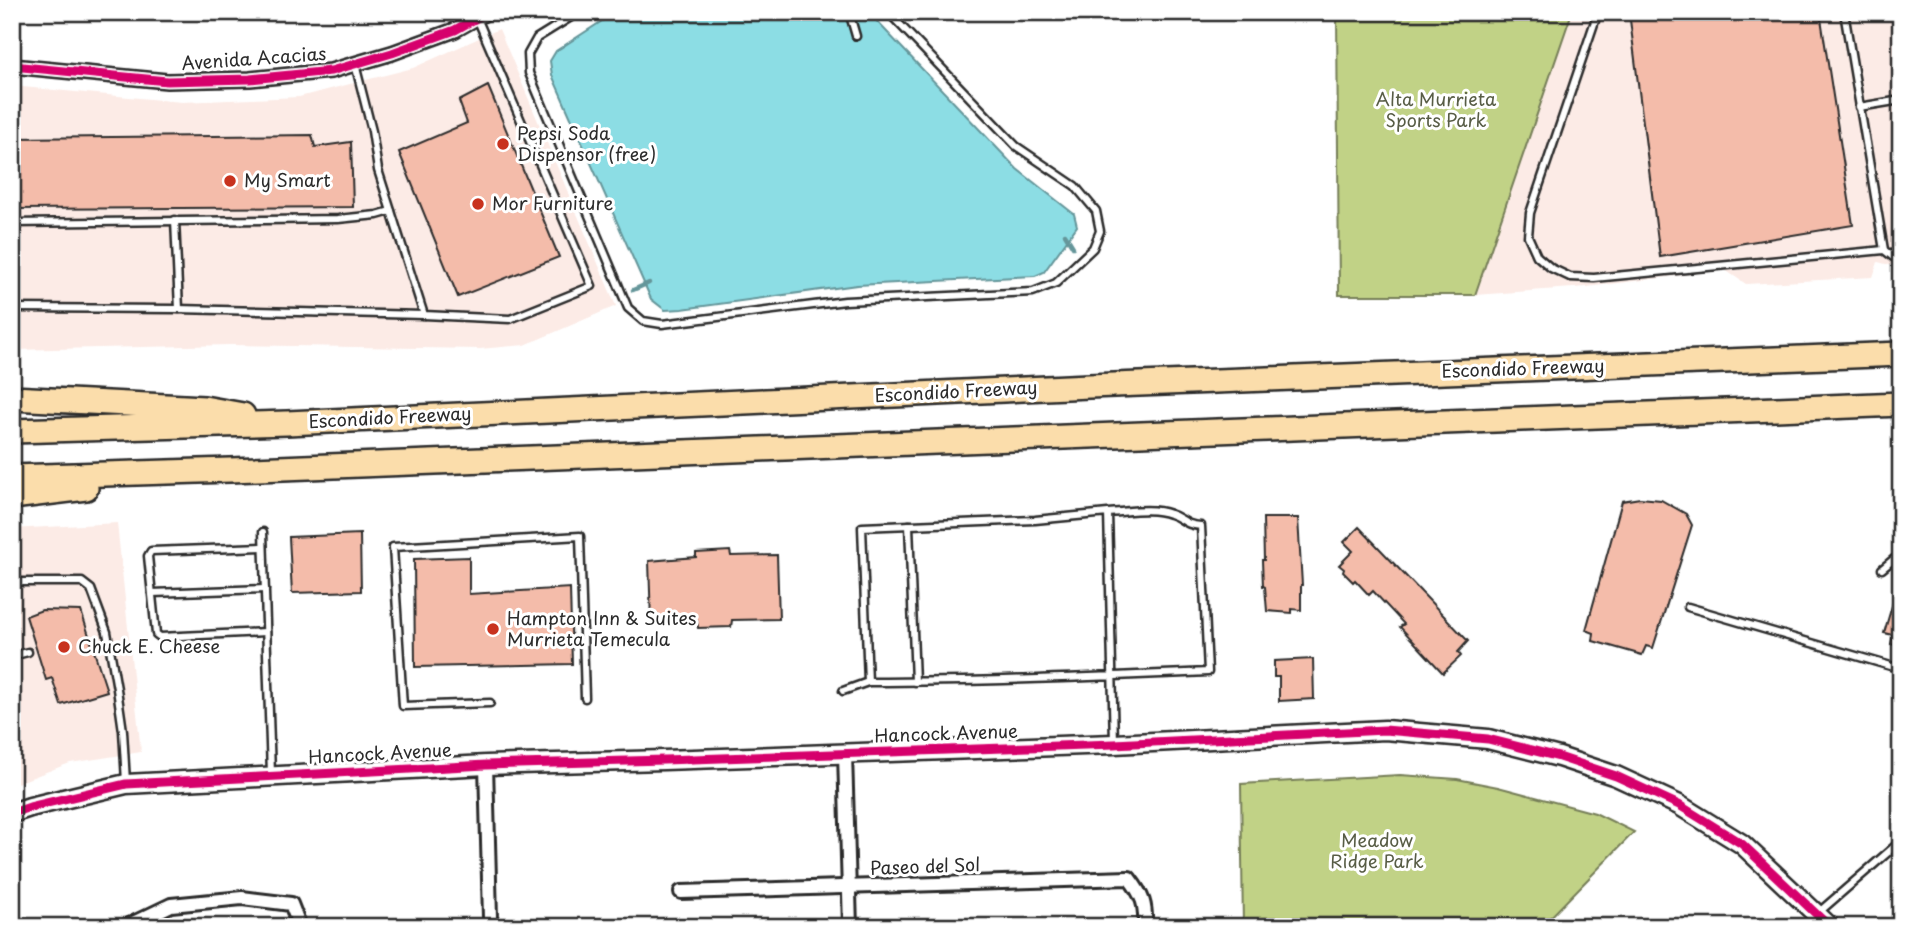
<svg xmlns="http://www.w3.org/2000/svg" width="1913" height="939" font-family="'Playpen Sans',sans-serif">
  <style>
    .built { fill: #fcebe6 }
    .green { fill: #c1d286; stroke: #767e58; stroke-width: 2 }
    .water { fill: #8cdde4; stroke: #65969a; stroke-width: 2 }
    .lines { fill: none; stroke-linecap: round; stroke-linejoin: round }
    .stream { stroke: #65969a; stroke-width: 4.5 }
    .building { fill: #f4bcaa; stroke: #2b2b2b; stroke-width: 2 }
    .lane-casing { stroke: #2b2b2b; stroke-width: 11 }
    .street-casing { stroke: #2b2b2b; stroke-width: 18 }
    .secondary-casing { stroke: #2b2b2b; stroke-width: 23 }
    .highway-casing { stroke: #2b2b2b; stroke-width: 28 }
    .lane { stroke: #fff; stroke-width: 6 }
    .street { stroke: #fff; stroke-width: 12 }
    .secondary { stroke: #fff; stroke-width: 18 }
    .highway { stroke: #fbddab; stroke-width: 23 }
    .cycleway-casing { stroke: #fff; stroke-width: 13 }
    .cycleway { stroke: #d6006c; stroke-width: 9 }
    .poi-dot { fill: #c8321e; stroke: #fff; stroke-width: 2.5 }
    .labels { text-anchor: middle; stroke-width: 6; stroke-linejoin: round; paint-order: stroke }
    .street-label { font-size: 18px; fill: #2b2b2b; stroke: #fff }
    .park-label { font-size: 18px; fill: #585d46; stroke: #fff }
    .poi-label { font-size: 18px; fill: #2b2b2b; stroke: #fff; text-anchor: start }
  </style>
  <rect width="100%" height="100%" fill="#fff"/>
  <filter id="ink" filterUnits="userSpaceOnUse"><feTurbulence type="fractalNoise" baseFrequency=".0143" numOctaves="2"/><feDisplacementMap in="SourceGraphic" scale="14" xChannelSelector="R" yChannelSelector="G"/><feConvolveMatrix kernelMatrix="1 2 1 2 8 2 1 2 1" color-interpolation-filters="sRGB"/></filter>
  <g filter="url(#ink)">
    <!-- built -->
    <g class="built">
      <path d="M1572 12H1901V268L1878 262 1873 277 1746 284 1725 270 1587 287 1475 295Z"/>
      <path d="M499 29 616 306 525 345 480 349 230 345 12 350V86L182 102 299 97 413 68Z"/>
      <path d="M117 523 141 752 70 763 12 785V529Z"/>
    </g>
    <!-- green -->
    <g class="green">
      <path d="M1337 12H1572L1475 295H1339Z"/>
      <path d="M1400 775 1457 779 1498 787 1595 813 1634 832 1541 927H1243L1241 784Z"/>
    </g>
    <!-- water -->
    <path class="water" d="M616 12H868L1017 169 1074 214 1077 226 1044 272 1035 276 857 285 682 309 665 310 651 299 552 75 550 61 556 51Z"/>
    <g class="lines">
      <!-- stream -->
      <g class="stream">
        <path d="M1065 234 1073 247"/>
        <path d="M633 290 649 283"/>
      </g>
    </g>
    <!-- building -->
    <g class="building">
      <path d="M1629 12H1820L1853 225 1660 257Z"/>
      <path d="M488 86 559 257 458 297 399 152 467 123 459 101Z"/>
      <path d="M312 135 315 147 351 142 353 207 12 209V138Z"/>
      <path d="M1640 498 1661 500 1686 514 1692 525 1653 648 1646 646 1642 655 1593 641 1594 633 1586 630 1622 501Z"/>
      <path d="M1263 518H1298L1302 585H1301V610L1292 609V613L1267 611 1265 587 1263 586 1262 560H1264Z"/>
      <path d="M1359 527 1468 641 1458 652 1461 656 1443 673 1400 627 1404 624 1373 591 1369 595 1355 580 1353 582 1343 572 1344 569 1339 565 1353 551 1344 542Z"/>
      <path d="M360 534 361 591 292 593 289 537Z"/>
      <path d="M730 551 731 556 777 555 779 619 732 620 731 627 698 628 697 621 651 622 649 561 696 557V553Z"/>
      <path d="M469 557V594L570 588 572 664 415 667 414 559Z"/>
      <path d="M1899 582H1901V647L1891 644 1893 635 1884 633Z"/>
      <path d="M42 610 81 611 107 691 61 705 52 678 46 680 26 616Z"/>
      <path d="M1313 659 1314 699 1279 701V677H1274V661Z"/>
    </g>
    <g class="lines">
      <defs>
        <g id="lane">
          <path d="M579 12 537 38 528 54 529 73 628 308 643 321 662 324 845 301 1033 292 1056 283 1093 248 1100 231 1096 211 1075 186 1016 146 888 12"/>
          <path d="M849 12 856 36"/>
          <path d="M1598 12 1530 213 1528 236 1537 256 1551 268 1570 277 1594 278 1884 250"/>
          <path d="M1844 12 1884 250 1893 257 1901 259"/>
          <path d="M355 64 372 131 378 170 424 315 510 319 592 286 477 18"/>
          <path d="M1859 107 1901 100"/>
          <path d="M175 220 179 309"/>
          <path d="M12 223 338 219 377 215 391 211"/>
          <path d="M12 308 177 309 424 315"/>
          <path d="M1108 513C1128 512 1151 507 1170 514 1184 518 1183 525 1201 526L1208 672C1095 677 981 682 868 682L862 527 1035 520 1108 513 1114 742"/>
          <path d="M909 525 915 682"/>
          <path d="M263 532 271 774"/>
          <path d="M263 547 151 551 148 556 156 634 160 637 266 632"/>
          <path d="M1882 569 1894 559 1901 556"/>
          <path d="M12 582H82L91 589 107 632 117 689 123 731 126 782"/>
          <path d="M152 593 265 589"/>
          <path d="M1688 607 1901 669"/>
          <path d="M12 656 28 652"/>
          <path d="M843 691 868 682"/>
          <path d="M490 703 403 706 393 547 580 536 585 698"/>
          <path d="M1818 913 1901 841"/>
        </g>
        <g id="street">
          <path d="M12 66 167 81 250 79 331 71 392 53 455 30 487 12"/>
          <path d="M845 754 850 927"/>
          <path d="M486 765 490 918 493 927"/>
          <path d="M681 892 1129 878C1143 896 1146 904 1145 927"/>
          <path d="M125 927 171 905 242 898 291 904 300 927"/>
        </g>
        <path id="secondary" d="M12 813 30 807 126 784 486 765 664 760 1114 744 1385 730 1488 739 1559 757 1616 776 1679 805 1742 844 1830 927"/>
        <g id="highway">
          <path d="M12 398 204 408 243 415"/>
          <path d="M12 431 287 423 1089 386 1901 354"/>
          <path d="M12 477 230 470 1901 404"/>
          <path d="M12 497 86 488"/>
        </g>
      </defs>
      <!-- lane casing -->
      <use href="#lane" class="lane-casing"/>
      <!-- street casing -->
      <use href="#street" class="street-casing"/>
      <!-- secondary casing -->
      <use href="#secondary" class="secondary-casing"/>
      <!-- highway casing -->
      <use href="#highway" class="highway-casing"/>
      <!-- lane -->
      <use href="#lane" class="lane"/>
      <!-- street -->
      <use href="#street" class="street"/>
      <!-- secondary -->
      <use href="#secondary" class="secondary"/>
      <!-- highway -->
      <use href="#highway" class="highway"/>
      <defs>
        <g id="cycleway">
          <path d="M12 66 167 81 250 79 331 71 392 53 455 30 487 12"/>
          <path d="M12 813 30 807 126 784 486 765 664 760 1114 744 1385 730 1488 739 1559 757 1616 776 1679 805 1742 844 1830 927"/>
        </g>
      </defs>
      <!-- cycleway casing -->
      <use href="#cycleway" class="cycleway-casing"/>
      <!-- cycleway -->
      <use href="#cycleway" class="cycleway"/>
    </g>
  </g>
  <!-- markers -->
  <g class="poi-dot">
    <circle cx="503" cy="144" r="7"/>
    <circle cx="230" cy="181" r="7"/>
    <circle cx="478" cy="204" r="7"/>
    <circle cx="493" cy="629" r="7"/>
    <circle cx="64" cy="647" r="7"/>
  </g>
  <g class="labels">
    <!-- street labels -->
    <g class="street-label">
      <text transform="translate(254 59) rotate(-4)" y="6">Avenida Acacias</text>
      <text transform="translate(1523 369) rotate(-2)" y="6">Escondido Freeway</text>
      <text transform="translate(956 392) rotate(-3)" y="6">Escondido Freeway</text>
      <text transform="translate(390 418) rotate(-3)" y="6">Escondido Freeway</text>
      <text transform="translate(946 734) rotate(-2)" y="6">Hancock Avenue</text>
      <text transform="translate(380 754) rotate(-3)" y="6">Hancock Avenue</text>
      <text transform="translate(925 867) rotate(-2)" y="6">Paseo del Sol</text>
    </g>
    <!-- park labels -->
    <g class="park-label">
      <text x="1436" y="106">Alta Murrieta<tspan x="1436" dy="21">Sports Park</tspan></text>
      <text x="1377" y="847">Meadow<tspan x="1377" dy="21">Ridge Park</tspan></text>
    </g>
    <!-- poi labels -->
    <g class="poi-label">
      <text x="517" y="140">Pepsi Soda<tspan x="517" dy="21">Dispensor (free)</tspan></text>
      <text x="244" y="187">My Smart</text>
      <text x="492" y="210">Mor Furniture</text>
      <text x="507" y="625">Hampton Inn &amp; Suites<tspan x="507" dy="21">Murrieta Temecula</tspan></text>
      <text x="78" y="653">Chuck E. Cheese</text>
    </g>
  </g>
  <!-- margin -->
  <rect width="1913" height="939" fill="none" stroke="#fff" stroke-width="42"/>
  <rect x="21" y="21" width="1871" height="897" fill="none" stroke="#2b2b2b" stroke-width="2.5" filter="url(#ink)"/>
</svg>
